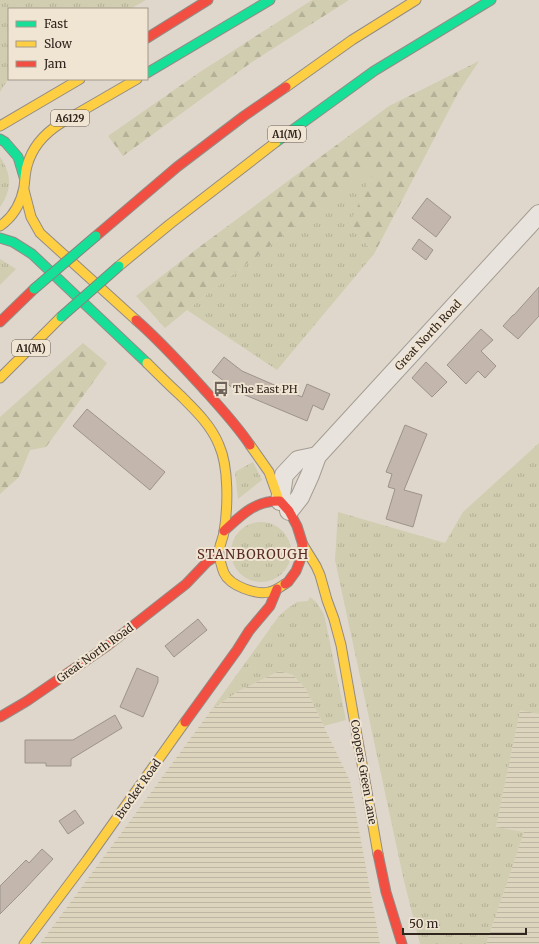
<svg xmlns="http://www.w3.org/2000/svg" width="539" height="944" font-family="Merriweather,serif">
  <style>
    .farmland { fill: url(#farmland-rules) }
    .grass { fill: url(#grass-tufts) }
    .forest { fill: url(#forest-firs) }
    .building { fill: #c2b6ad; stroke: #9e938b }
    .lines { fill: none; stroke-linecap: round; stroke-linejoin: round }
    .street-casing { stroke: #a49d94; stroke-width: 20 }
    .fast-casing { stroke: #948c85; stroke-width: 11 }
    .slow-casing { stroke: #948c85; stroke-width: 11 }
    .jam-casing { stroke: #948c85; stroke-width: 11 }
    .street { stroke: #e8e3dc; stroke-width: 18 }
    .fast { stroke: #16e098; stroke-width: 9 }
    .slow { stroke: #ffcf43; stroke-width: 9 }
    .jam { stroke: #f24e42; stroke-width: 9 }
    .fast-bridge-casing { stroke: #8a837b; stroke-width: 11; stroke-linecap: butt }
    .fast-bridge { stroke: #16e098; stroke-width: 9 }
    .labels { text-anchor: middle; stroke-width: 4; stroke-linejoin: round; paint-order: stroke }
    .shield { fill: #f0e4d2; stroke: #6a5f54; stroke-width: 1 }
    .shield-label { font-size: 10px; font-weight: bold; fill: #31261e }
    .street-label { font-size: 11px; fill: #31261e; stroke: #f0e4d2 }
    .poi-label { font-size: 11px; fill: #31261e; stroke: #f0e4d2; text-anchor: start }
    .quarter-label { font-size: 13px; letter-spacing: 1px; fill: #582a24; stroke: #f0e4d2 }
  </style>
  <defs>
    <pattern id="farmland-rules" width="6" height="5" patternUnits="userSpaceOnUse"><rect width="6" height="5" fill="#ddd4bd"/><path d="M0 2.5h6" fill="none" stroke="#beb6a2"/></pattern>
    <pattern id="grass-tufts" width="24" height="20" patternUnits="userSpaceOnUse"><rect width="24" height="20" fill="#d0cdb0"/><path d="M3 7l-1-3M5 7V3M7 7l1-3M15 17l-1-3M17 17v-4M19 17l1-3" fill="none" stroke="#b3b097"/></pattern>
    <pattern id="forest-firs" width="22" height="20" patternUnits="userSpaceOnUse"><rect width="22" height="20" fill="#d0cdb0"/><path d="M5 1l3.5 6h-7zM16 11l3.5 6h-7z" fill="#b3b097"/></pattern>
  </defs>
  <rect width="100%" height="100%" fill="#dfd7cb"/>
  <!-- farmland -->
  <g class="farmland">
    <path d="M279 671 293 675 306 689 350 781 380 944H40L212 709 237 692Z"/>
    <path d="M520 709 539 714V944H486L524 832 496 828Z"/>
  </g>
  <!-- grass -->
  <g class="grass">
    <path d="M0 0H146L130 9H9V78L0 92Z"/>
    <path d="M0 157C12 174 12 190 0 207Z"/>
    <path d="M378 162 350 223 374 254 277 370 187 310Z"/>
    <path d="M0 259 16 269 0 285Z"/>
    <path d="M539 443V714L520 710 496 827 524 832 486 944H420L404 881 335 560 338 512 445 543 463 512Z"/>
    <path d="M253 462 262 480 238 499 235 472Z"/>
    <circle cx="261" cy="552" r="30"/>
    <path d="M310 597 316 602 324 614 346 720 324 726 306 689 293 675 279 671 237 692 212 709 279 616 288 608 297 602 308 601Z"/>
  </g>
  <!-- forest -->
  <g class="forest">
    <path d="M312 0H349L252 62 123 156 108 136 200 72Z"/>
    <path d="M479 61 458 93 374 254 350 223 377 163 187 310 165 328 136 296 198 248 389 106Z"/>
    <path d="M83 343 107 363 46 447 30 450 19 477 0 494V417Z"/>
  </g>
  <!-- building -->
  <g class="building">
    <path d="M427 198 451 217 436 237 412 218Z"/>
    <path d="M419 239 433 250 426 260 412 249Z"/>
    <path d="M539 287V316L518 339 503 326 513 315H514Z"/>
    <path d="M481 329 493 340 481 351 496 366 485 378 478 371 466 384 447 365Z"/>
    <path d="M224 357 242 371 302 397 307 384 330 394 323 410 313 405 307 421 238 392 212 372Z"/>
    <path d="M426 362 447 382 432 397 412 378Z"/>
    <path d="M87 409 165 472 150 490 73 426Z"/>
    <path d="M405 425 427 434 404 490 422 495 413 527 386 519 395 489 388 487 392 474 386 472Z"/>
    <path d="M198 619 207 630 174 657 165 646Z"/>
    <path d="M137 668 158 677V682L143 717 120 707Z"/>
    <path d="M115 715 122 728 71 759V766H46V763H25V740H73Z"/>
    <path d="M75 810 84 823 68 834 59 821Z"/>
    <path d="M42 849 53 859 23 891 0 914V886L26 860 29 863Z"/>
  </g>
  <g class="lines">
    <defs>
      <g id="street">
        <path d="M280 501 284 475 298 460 317 456"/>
        <path d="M289 511 300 497 310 475 317 456 539 214"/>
      </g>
      <g id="fast">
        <path d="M147 73 270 0"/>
        <path d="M0 139 5 142 18 157 24 177"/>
        <path d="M276 142 374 71 491 0"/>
        <path d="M0 238 13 242 32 254 147 363"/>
      </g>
      <g id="slow">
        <path d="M286 87 352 40 416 0"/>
        <path d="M0 126 80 79"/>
        <path d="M24 190 31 217 40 233 136 320"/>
        <path d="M0 226C13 217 21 203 24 187 25 180 25 173 27 166 32 147 45 133 61 123L137 79"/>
        <path d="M119 266 170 224 276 142"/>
        <path d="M147 363C158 374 169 385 180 395 195 410 211 425 219 445 229 467 228 507 224 532 223 539 218 548 219 555 220 560 222 568 224 573 230 586 256 595 269 592 275 591 280 587 285 584"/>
        <path d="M0 378 61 317"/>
        <path d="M250 445 269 472 279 500"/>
        <path d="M303 545 316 566 320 575 327 600 334 619 341 645 378 854"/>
        <path d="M24 944 87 860 185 722"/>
      </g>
      <g id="jam">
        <path d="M147 38 208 0"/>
        <path d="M96 236 177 167 244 116 286 87"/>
        <path d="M136 320C159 340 180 363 201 386 218 405 236 424 250 445"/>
        <path d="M0 322 34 289"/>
        <path d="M224 531C241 515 256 500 280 501L289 511 297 526 303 545 301 558 296 571 288 582 285 584"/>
        <path d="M0 717 27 701 107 646 186 584 207 562 219 554"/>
        <path d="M185 722 237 650 249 631 270 606 277 589"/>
        <path d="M378 854 386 892 402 944"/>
      </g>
    </defs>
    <!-- street casing -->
    <use href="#street" class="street-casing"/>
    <!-- fast casing -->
    <use href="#fast" class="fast-casing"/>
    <!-- slow casing -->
    <use href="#slow" class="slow-casing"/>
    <!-- jam casing -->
    <use href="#jam" class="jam-casing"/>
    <!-- street -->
    <use href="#street" class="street"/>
    <!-- fast -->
    <use href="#fast" class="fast"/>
    <!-- slow -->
    <use href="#slow" class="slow"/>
    <!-- jam -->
    <use href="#jam" class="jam"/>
    <defs>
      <g id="fast-bridge">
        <path d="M34 289 96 236"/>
        <path d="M61 317 119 266"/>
      </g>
    </defs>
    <!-- fast-bridge casing -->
    <use href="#fast-bridge" class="fast-bridge-casing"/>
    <!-- fast-bridge -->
    <use href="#fast-bridge" class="fast-bridge"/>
  </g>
  <!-- icons -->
  <defs>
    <symbol id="bus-bare" viewBox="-9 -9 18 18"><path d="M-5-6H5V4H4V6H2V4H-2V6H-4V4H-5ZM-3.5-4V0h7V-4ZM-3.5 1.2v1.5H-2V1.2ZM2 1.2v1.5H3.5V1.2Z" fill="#6e645b" stroke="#f0e4d2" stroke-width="2.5" paint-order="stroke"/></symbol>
  </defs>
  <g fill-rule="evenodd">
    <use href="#bus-bare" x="210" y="378" width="22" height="22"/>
  </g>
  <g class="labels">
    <!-- shield labels -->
    <g class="shield">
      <rect x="51" y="110" width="38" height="16" rx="3"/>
      <rect x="268" y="126" width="38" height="16" rx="3"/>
      <rect x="12" y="340" width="38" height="16" rx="3"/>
    </g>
    <g class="shield-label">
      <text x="70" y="122">A6129</text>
      <text x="287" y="138">A1(M)</text>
      <text x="31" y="352">A1(M)</text>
    </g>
    <!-- street labels -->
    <g class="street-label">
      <text transform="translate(428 335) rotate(-47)" y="4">Great North Road</text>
      <text transform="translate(95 653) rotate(-36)" y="4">Great North Road</text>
      <text transform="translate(364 772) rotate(80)" y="4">Coopers Green Lane</text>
      <text transform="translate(138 789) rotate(-55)" y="4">Brocket Road</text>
    </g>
    <!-- poi labels -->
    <g class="poi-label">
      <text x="233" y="393">The East PH</text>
    </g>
    <!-- quarter labels -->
    <g class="quarter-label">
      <text x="253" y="559">STANBOROUGH</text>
    </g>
  </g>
  <!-- legend -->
  <rect x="8" y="8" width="140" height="72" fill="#f0e4d2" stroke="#a4988a"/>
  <rect x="16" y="21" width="20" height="6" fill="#16e098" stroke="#a4988a"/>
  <text x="44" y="28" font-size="12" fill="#31261e">Fast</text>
  <rect x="16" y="41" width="20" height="6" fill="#ffcf43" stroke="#a4988a"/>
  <text x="44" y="48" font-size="12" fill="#31261e">Slow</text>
  <rect x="16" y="61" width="20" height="6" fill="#f24e42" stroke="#a4988a"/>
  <text x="44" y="68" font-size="12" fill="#31261e">Jam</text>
  <!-- scale -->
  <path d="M403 928v6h123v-6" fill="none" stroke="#31261e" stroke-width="2"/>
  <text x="409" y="928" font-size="12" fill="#31261e" stroke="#f0e4d2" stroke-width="3" paint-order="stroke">50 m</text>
</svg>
